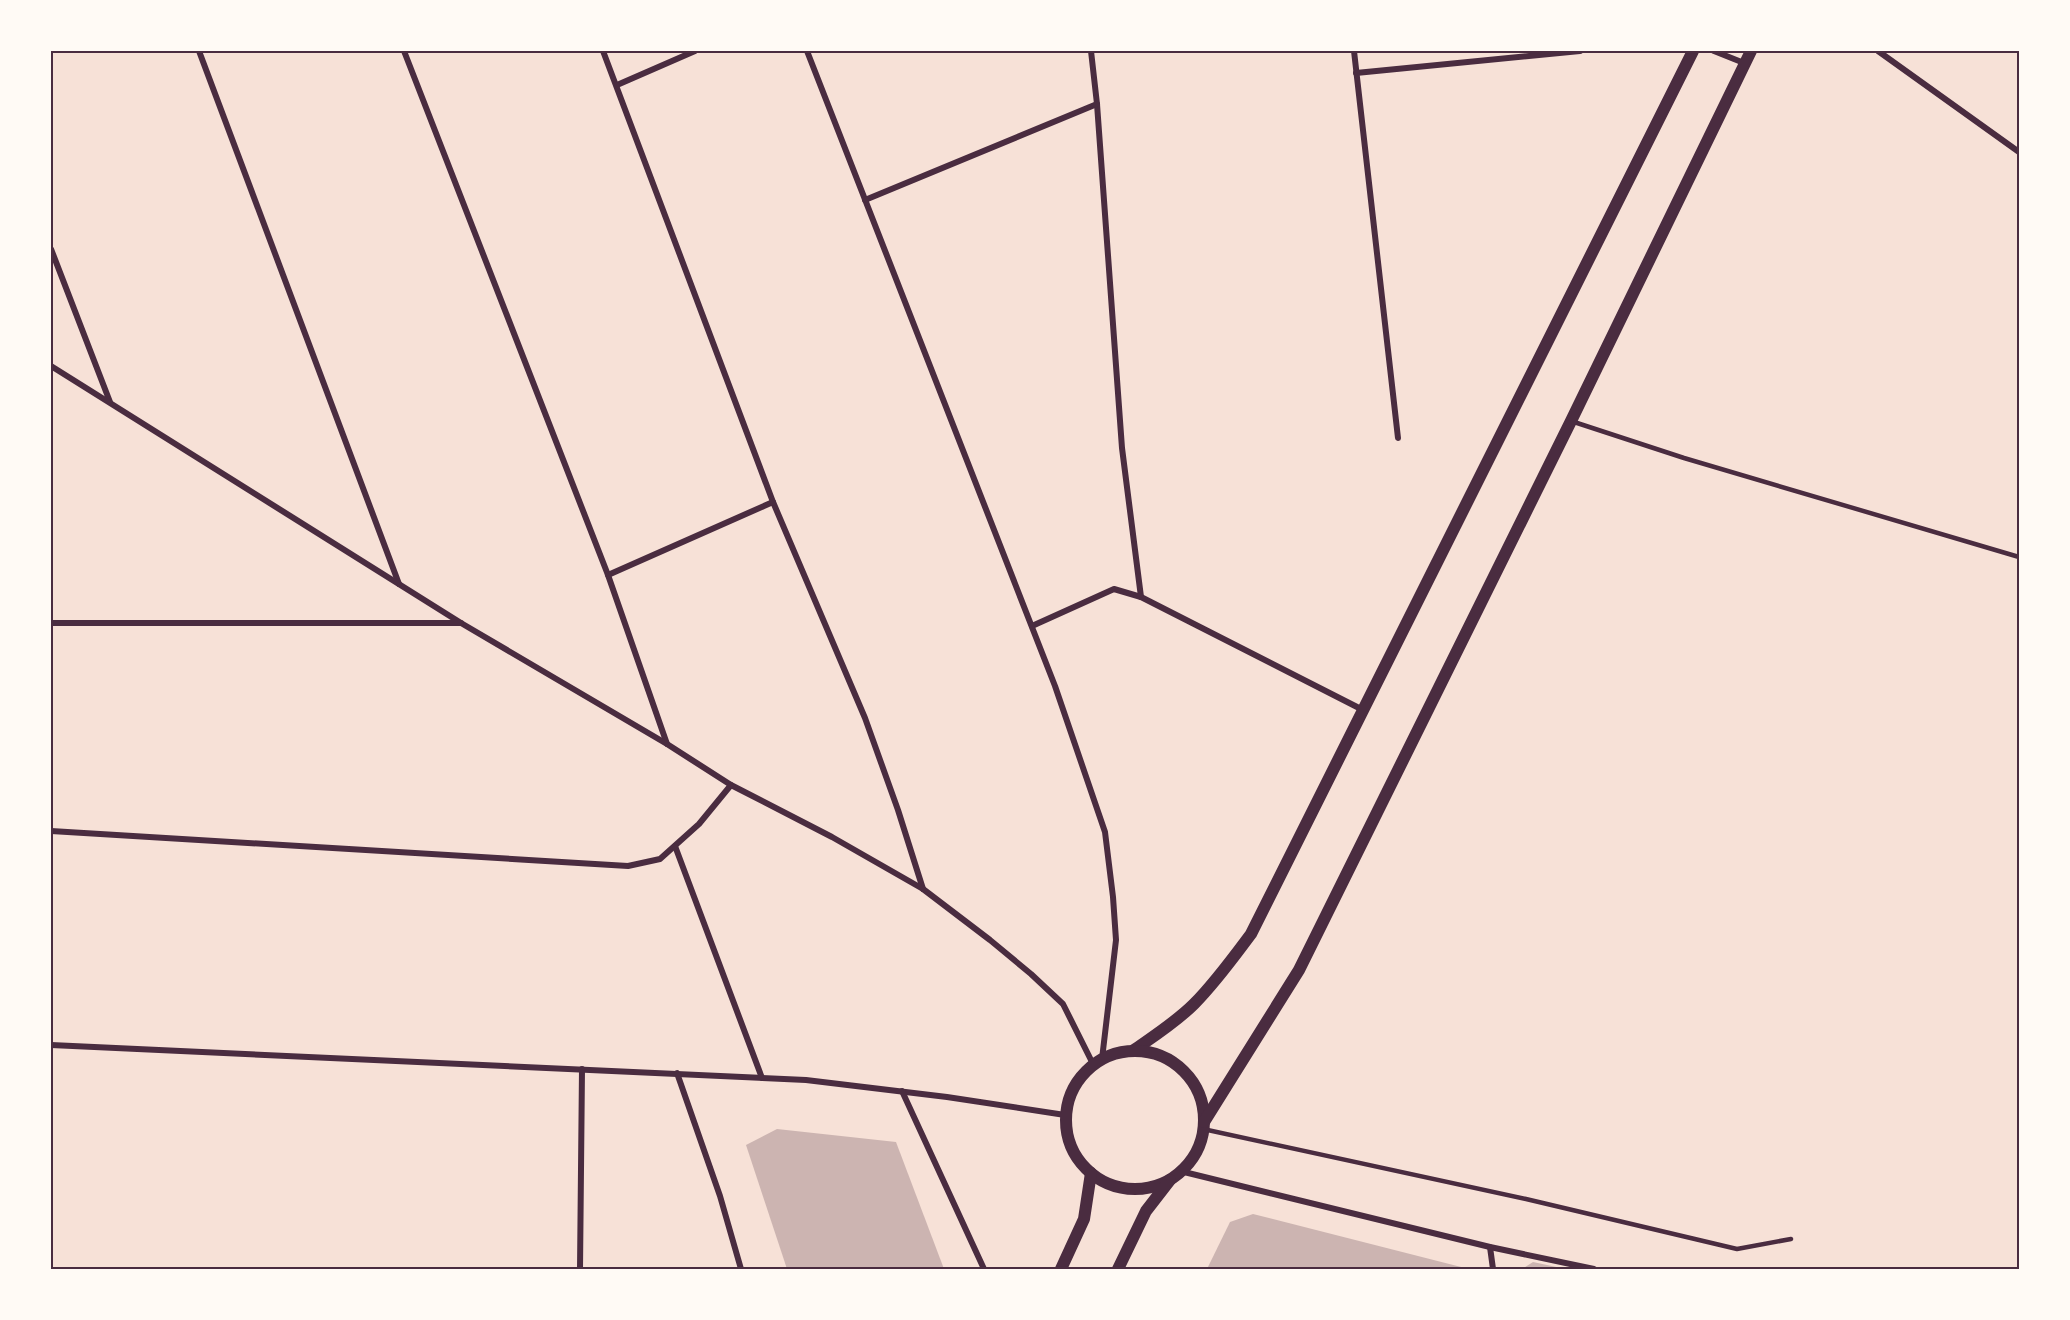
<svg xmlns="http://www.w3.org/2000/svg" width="2070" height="1320" font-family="'DejaVu Sans',sans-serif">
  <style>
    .building { fill: #ccb4b1 }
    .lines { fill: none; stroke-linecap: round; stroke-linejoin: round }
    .service { stroke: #4a2c40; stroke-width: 4.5 }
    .minor { stroke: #4a2c40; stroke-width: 6 }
    .secondary { stroke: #4a2c40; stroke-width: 12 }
    .neatline { fill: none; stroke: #4a2c40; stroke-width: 2 }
  </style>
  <rect width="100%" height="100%" fill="#f7e1d7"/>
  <!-- building -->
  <g class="building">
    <path d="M777 1129 896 1142 944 1269H787L746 1145Z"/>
    <path d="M1253 1214 1465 1268V1269H1207L1230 1222Z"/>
    <path d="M1533 1262 1561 1268V1269H1522Z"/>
  </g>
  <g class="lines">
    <!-- service -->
    <g class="service">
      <path d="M1574 422 1684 458 2019 557"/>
      <path d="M1203 1129 1526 1199 1737 1249 1791 1239"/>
    </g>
    <!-- minor -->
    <g class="minor">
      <path d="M199 51 399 584"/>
      <path d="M404 51 608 575 667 744"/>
      <path d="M603 51 773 502 865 718 898 810 923 889"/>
      <path d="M807 51 1055 686 1105 832 1113 897 1116 940 1102 1059"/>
      <path d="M1091 51 1097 104 1122 448 1141 597"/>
      <path d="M1354 51 1398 438"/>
      <path d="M1714 51 1744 63"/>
      <path d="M1878 51 2019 152"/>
      <path d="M1356 73 1580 51"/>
      <path d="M617 85 695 51"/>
      <path d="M865 200 1097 104"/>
      <path d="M51 249 110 402"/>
      <path d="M51 366 461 623 667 744 731 785 832 837 923 889 990 940 1031 974 1063 1004 1093 1064"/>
      <path d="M608 575 773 502"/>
      <path d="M51 623H461"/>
      <path d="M1032 626 1114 589 1141 597 1363 710"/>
      <path d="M51 831 628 866 660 859 699 824 731 785"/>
      <path d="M675 846 762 1078"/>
      <path d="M51 1045 806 1080 947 1097 1065 1115"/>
      <path d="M677 1073 720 1196 741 1269"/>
      <path d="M902 1091 984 1269"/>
      <path d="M1180 1171 1490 1247 1594 1269"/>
      <path d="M1490 1247 1493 1269"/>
      <path d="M580 1269 582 1069"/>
    </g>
    <!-- secondary -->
    <g class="secondary">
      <path d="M1134 1050C1154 1036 1176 1022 1194 1004 1215 983 1233 958 1251 934L1693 51"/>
      <circle cx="1135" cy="1120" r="69"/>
      <path d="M1204 1122 1299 970 1571 421 1751 51"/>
      <path d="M1061 1269 1084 1219 1091 1173"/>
      <path d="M1118 1269 1146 1211 1170 1180"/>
    </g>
  </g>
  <!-- border -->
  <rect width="2070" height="1320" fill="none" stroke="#fffaf5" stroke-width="105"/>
  <rect x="52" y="52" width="1966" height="1216" class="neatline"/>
</svg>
